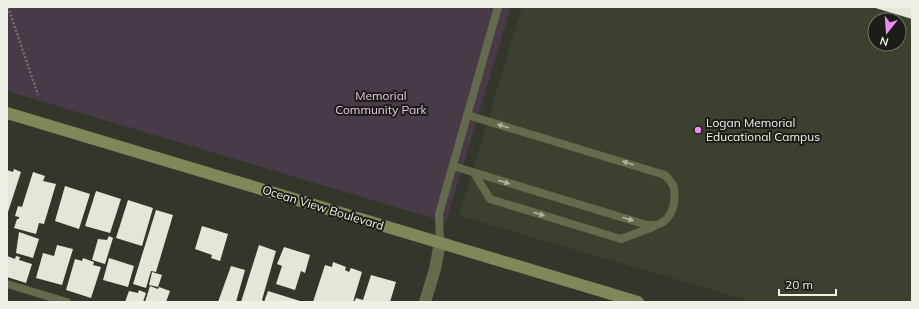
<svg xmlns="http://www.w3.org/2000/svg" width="919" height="309" font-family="Mulish,sans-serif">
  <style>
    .built { fill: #3c402e; fill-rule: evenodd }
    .green { fill: #473b48 }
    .building { fill: #e3e7d7 }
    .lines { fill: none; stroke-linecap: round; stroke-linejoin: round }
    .path { stroke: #6f7267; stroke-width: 2.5; stroke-dasharray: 2 2; stroke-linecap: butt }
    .lane { stroke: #646b4d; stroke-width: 8 }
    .street { stroke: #646b4d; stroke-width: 12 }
    .secondary { stroke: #7e8859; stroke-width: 12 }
    .oneway { fill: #b0b5a3 }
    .poi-dot { fill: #ee8cf8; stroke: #1b1d17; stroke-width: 1.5 }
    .labels { text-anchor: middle; stroke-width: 4; stroke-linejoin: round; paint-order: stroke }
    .park-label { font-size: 12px; fill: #e6c0e9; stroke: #1b1d17 }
    .poi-label { font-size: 12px; fill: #eff1e9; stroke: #1b1d17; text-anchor: start }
    .street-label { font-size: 12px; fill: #eff1e9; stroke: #1b1d17 }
  </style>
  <rect width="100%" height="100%" fill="#33362a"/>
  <!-- built -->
  <path class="built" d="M522 7H912V302H754L459 216ZM875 20H899V44H875Z"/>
  <!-- green -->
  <path class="green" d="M7 7H511L446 222 7 91Z"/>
  <!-- building -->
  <g class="building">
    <path d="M872 7H912V19Z"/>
    <path d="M14 169 21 172 7 215V170L13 172Z"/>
    <path d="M33 172 45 176 43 181 56 184 44 224 39 223 36 234 14 228 17 219H19V217L15 216 18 206 22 207Z"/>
    <path d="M65 186 90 194 79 229 55 221Z"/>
    <path d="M96 191 121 199 110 233 85 226Z"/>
    <path d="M128 200 153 208 142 246 116 238Z"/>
    <path d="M156 210 173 215 156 272 151 271 146 288 133 284Z"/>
    <path d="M202 226 228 234 220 261 211 258 212 255 195 249Z"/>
    <path d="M19 232 39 239 33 258 16 253Z"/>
    <path d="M109 236 113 238 105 264 92 260 98 239 107 240Z"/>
    <path d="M57 245 73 249 62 285 36 278 43 253 54 256Z"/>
    <path d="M259 245 276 251 262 300H263L262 302H241Z"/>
    <path d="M284 247 310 255 305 273 301 271 295 290 276 284 282 266 277 264Z"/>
    <path d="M7 256 15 259 16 256 20 257 19 260 32 264 26 283 7 277Z"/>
    <path d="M83 258 94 262 93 265 101 267 91 298 66 290 75 259 82 261Z"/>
    <path d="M109 258 134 266 128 287 103 280Z"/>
    <path d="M333 262 346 267 345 270 349 272 351 268 362 272 353 302H313L325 265 332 267Z"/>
    <path d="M231 266 245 270 236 302H218Z"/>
    <path d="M152 272 162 275 158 287 149 285Z"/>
    <path d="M371 275 396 282 390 302H354L356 298 363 300Z"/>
    <path d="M150 286 158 289 159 287 170 291 166 302H145Z"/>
    <path d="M139 290 146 293 143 302H125L129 291 138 293Z"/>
    <path d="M268 291 300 301V302H264Z"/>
  </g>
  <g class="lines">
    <!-- path -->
    <path class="path" d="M8 7 38 95"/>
    <!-- lane -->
    <g class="lane">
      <path d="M453 166 647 225C650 225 656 226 659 224 673 219 676 201 674 188 673 183 668 179 665 175L467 115"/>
      <path d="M474 173 490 199 621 239 653 227"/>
      <path d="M440 243 439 214 498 7"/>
      <path d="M7 284 67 302"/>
    </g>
    <!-- street -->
    <path class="street" d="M425 302 435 269 440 243"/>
    <!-- secondary -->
    <path class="secondary" d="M7 113 638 302"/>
  </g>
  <!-- one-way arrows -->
  <defs><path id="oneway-solid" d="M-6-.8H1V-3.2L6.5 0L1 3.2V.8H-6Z"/></defs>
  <g class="oneway">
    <use href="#oneway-solid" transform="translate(503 126) rotate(-163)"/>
    <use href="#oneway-solid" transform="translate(628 163) rotate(-163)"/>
    <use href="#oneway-solid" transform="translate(504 182) rotate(17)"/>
    <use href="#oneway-solid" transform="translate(539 214) rotate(17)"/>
    <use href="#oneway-solid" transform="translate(628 219) rotate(17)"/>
  </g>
  <!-- markers -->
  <circle class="poi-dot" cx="698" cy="130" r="4"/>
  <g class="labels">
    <!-- park labels -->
    <g class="park-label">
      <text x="381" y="100">Memorial<tspan x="381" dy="14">Community Park</tspan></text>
    </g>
    <!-- poi labels -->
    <g class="poi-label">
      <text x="706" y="127">Logan Memorial<tspan x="706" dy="14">Educational Campus</tspan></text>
    </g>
    <!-- street labels -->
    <g class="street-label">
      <text transform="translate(323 208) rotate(17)" y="4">Ocean View Boulevard</text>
    </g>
  </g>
  <!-- border -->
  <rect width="919" height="309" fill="none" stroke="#eff1e9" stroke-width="16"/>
  <!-- north arrow -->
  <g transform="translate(887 32) rotate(197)"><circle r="19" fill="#1b1d17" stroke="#70726b"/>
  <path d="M0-3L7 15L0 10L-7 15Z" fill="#ee8cf8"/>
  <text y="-6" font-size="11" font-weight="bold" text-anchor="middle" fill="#eff1e9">N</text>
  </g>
  <!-- scale -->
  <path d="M779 289v6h57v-6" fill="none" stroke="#eff1e9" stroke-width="2"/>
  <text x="785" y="289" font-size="12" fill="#eff1e9" stroke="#1b1d17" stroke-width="3" paint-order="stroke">20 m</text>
</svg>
